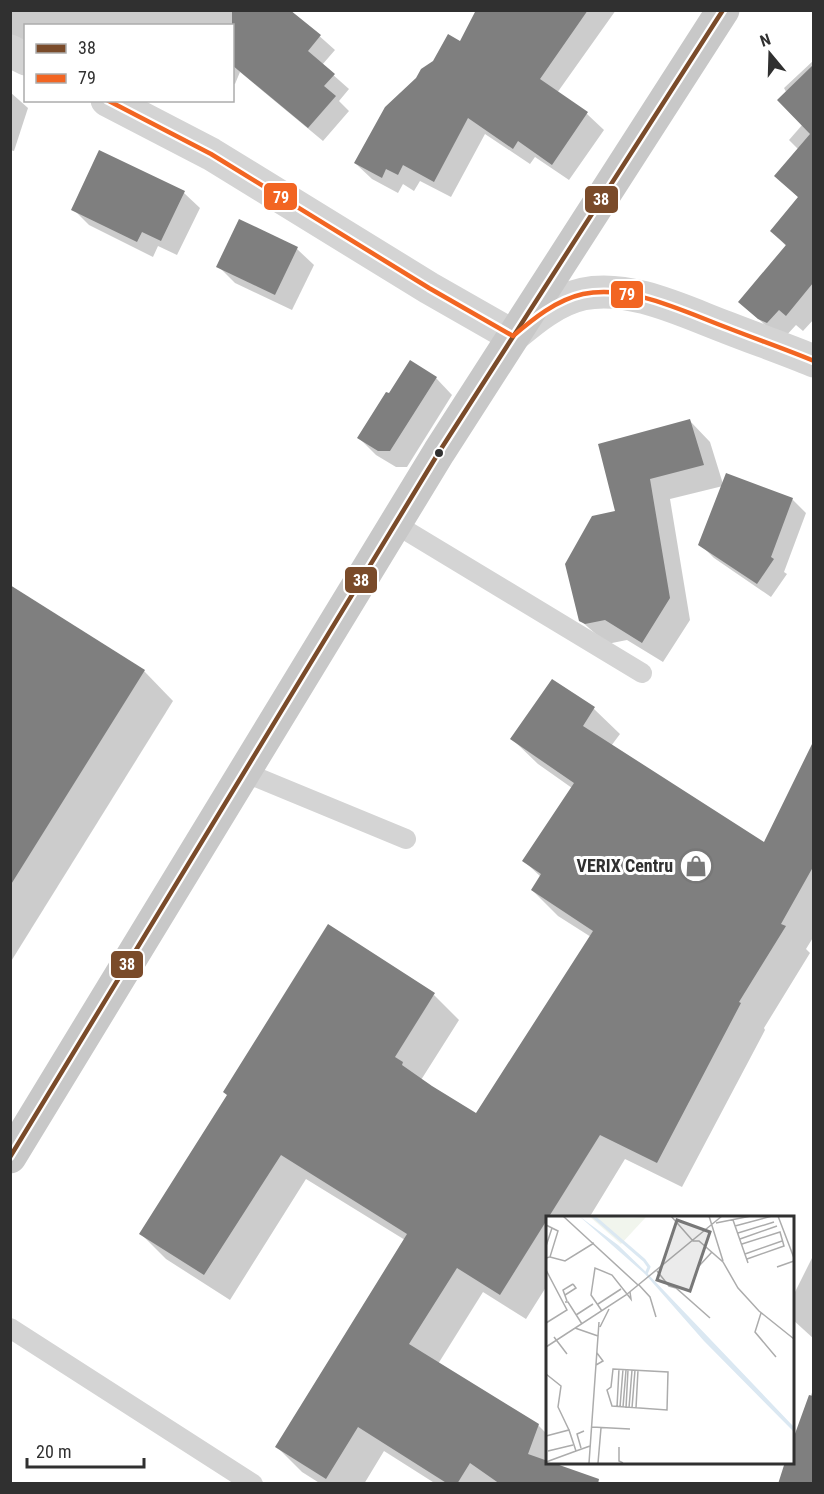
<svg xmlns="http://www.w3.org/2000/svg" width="824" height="1494" font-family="'Roboto Condensed',sans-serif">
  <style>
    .shadow { fill: #0003 }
    .building { fill: #7f7f7f }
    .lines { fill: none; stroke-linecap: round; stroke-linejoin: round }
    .service { stroke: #d4d4d4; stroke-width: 20 }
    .minor { stroke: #d4d4d4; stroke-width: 33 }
    .primary { stroke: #c8c8c8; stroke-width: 33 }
    .bus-1-casing { stroke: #fff; stroke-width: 9 }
    .bus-2-casing { stroke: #fff; stroke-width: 9 }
    .bus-1 { stroke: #7a4b2a; stroke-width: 4.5 }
    .bus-2 { stroke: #f26522; stroke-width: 4.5 }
    .bus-dot { fill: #303030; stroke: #fff; stroke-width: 2 }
    .labels { text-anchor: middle; stroke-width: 6; stroke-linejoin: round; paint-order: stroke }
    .poi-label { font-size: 18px; font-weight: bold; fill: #303030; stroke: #fff; text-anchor: end }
    .inset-river { fill: none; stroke: #dbe8f2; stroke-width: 3 }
    .inset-road { fill: none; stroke: #acacac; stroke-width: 1.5 }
    .view { fill: #787878; fill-opacity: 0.15; stroke: #787878; stroke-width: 3 }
    .inset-edge { fill: none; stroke: #303030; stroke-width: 3 }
    .line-badge { stroke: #fff; stroke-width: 2 }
    .badge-label { font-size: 16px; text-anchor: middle; font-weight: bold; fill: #fff }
  </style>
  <rect width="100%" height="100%" fill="#fff"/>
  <!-- shadow -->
  <g class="shadow">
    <path d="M10 10H287L298 17 335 50 322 65 349 89 339 101 349 111 323 141 240 72 235 84 232 83V26H26V47L10 54Z"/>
    <path d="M478 10H616L557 93 587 114 604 130 569 180 535 157 530 164 485 134 451 197 420 181 414 191 403 184 398 193 372 179 355 163 460 43Z"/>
    <path d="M814 60V319L803 331 796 325 784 338 776 335 740 302 787 247 772 231 799 198 776 176 799 150 789 140 803 124 784 88Z"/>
    <path d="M10 92 28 108 14 151 10 150Z"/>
    <path d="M100 152 184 193 200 208 177 255 158 246 153 257 89 225 73 209Z"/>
    <path d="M297 249 314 265 292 310 235 283 218 266Z"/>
    <path d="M436 378 452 395 407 467H396L376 455 359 438 389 395Z"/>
    <path d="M690 421 710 442 723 484 792 499 806 513 784 572 787 574 771 597 714 558 700 544 723 486 670 499 690 620 663 662 627 640 607 644 580 620 617 512Z"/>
    <path d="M10 609 144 671 173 701 10 963Z"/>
    <path d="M552 681 594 709 620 734 611 746 765 844 807 759 814 762V936L806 949 810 953 764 1028 765 1030 682 1187 625 1159 589 1218H548V1284L526 1319 483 1292 438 1364 538 1425 548 1435V1462H559L557 1467 573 1484H436L384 1451 364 1484H321L302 1472 277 1447 405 1240 306 1179 230 1300 166 1259 141 1234 434 995 459 1020 421 1080 476 1115 591 937 558 916 532 890 541 877 524 861 572 788 538 764 512 739Z"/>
    <path d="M814 1254V1339L792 1319V1298Z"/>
    <path d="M814 1387V1484H779L792 1462V1446Z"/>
  </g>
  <!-- building -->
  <g class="building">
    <path d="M232 10H290L321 35 308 51 335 74 324 86 336 96 308 128 232 65Z"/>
    <path d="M476 10H588L540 79 588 112 552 165 518 141 513 149 468 118 434 182 403 165 398 175 386 169 382 178 354 163 385 107 416 78 421 69 433 61 448 34 460 41Z"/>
    <path d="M813 65V283L786 316 779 310 767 323 758 319 738 302 786 245 770 231 798 197 774 176 810 134 777 100Z"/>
    <path d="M99 150 185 191 161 241 142 232 137 242 71 210Z"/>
    <path d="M239 219 298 247 275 295 216 267Z"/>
    <path d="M410 360 437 377 390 451H378L357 438 386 392 389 393Z"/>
    <path d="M690 419 704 465 650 479 670 598 642 643 605 620 585 624 579 621 565 564 592 516 615 511 598 444Z"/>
    <path d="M726 473 793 498 771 557 774 559 757 584 698 545Z"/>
    <path d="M10 585 145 670 10 886Z"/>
    <path d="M552 679 595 707 583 726 764 842 813 742V867L781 924 786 926 739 1002 741 1003 657 1163 600 1135 500 1295 457 1268 409 1344 539 1424 528 1454 599 1479 598 1484H500L470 1463 457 1484H448L358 1427 326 1479 275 1447 407 1234 281 1155 204 1275 139 1234 227 1095 223 1092 328 924 435 993 395 1057 403 1062 402 1065 432 1086 476 1113 593 931 531 890 541 874 522 861 574 783 510 739Z"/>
    <path d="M809 1395 813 1396V1484H778L785 1462H792V1442Z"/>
  </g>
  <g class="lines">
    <!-- service -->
    <g class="service">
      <path d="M397 525 642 673"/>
      <path d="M246 773 406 839"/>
      <path d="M10 1328 253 1484"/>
    </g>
    <!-- minor -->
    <g class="minor">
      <path d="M10 51 26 59"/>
      <path d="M107 100 211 154 429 288 513 336C533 319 556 300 583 294 630 284 685 312 728 328 756 339 785 349 814 361"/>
    </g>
    <!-- primary -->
    <path class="primary" d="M10 1157 439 452 723 10"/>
    <defs>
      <path id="bus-1" d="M10 1157 439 452 723 10"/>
      <path id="bus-2" d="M107 100 211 154 429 288 513 336C533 319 556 300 583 294 630 284 685 312 728 328 756 339 785 349 814 361"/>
    </defs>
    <!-- bus-1 casing -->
    <use href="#bus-1" class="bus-1-casing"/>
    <!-- bus-2 casing -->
    <use href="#bus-2" class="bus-2-casing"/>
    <!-- bus-1 -->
    <use href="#bus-1" class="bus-1"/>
    <!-- bus-2 -->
    <use href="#bus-2" class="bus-2"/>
  </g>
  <!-- icons -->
  <defs>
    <symbol id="shop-ring" viewBox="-11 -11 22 22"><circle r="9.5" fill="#fff" stroke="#787878" stroke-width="1.5"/><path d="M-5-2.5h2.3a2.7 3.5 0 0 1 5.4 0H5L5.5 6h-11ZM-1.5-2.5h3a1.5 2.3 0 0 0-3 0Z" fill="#787878"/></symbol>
  </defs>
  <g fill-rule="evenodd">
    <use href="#shop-ring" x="677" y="847" width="38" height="38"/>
  </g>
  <!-- markers -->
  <circle class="bus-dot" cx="439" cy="453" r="5"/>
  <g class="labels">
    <!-- poi labels -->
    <g class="poi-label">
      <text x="673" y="872">VERIX Centru</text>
    </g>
  </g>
  <!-- overview -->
  <g transform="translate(546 1216)">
    <rect width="248" height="248" fill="#fff"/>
    <path d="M43 0 87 2 100 1 75 28Z" fill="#f1f5ed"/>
    <path d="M33 0 72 29 101 57 247 210V215L158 125 99 58Z" fill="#dbe8f2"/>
    <path class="inset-river" d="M47 0 98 44 103 51 100 58"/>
    <path class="inset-road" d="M17 0 92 69M125 0 147 25H153L177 46 192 72 213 95 248 123M163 0 177 45M232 0 248 42M187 4 202 47M170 7 205 0M0 9 12 15 4 41 0 42M189 10 226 0M192 17 228 6M194 23 231 10M196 28 234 16 238 30 201 43M0 30 6 12M199 38 236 25M4 41 19 45 48 27M153 50 166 36M231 51 248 45M0 54 21 94 0 107M111 55 123 70 130 72 164 102M93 69 104 81 110 101M19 79 30 72 27 68M21 85 17 74 27 68M19 86H22L36 108M52 88 75 73M56 95 45 79 49 52 66 59 85 83 84 76M215 97 209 116 230 141M30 99 47 88M54 111 63 93M29 112 52 120M8 121 21 138M0 131 80 79 176 0M50 149 57 145 51 137M67 153 122 156 121 194 66 190 61 174 65 171ZM0 158 15 170 12 191 23 214M71 191 73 153M74 191 77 153M77 191 80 154M80 192 82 154M83 192 86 154M86 192 89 154M90 192 92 154M46 211 84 213M0 220 23 214 30 235 44 230M73 231V245L77 247M35 232 31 218 38 215M2 235 27 229M0 246 30 235M43 247 53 106M52 247 55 212"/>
    <path class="view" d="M131 4 164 16 144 75 111 64Z"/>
    <rect width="248" height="248" class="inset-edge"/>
  </g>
  <g class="line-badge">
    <rect x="263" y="182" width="35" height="29" rx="6" fill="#f26522"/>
    <rect x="584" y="185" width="35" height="29" rx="6" fill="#7a4b2a"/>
    <rect x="610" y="280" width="34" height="29" rx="6" fill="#f26522"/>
    <rect x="344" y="566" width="34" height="28" rx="6" fill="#7a4b2a"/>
    <rect x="110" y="950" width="34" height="29" rx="6" fill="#7a4b2a"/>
  </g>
  <g class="badge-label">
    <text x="281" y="203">79</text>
    <text x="601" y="205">38</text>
    <text x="627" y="300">79</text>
    <text x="361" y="586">38</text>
    <text x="127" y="970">38</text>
  </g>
  <!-- border -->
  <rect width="824" height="1494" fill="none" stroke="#303030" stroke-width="24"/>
  <!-- legend -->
  <rect x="24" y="24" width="210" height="78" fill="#ffffff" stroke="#acacac" stroke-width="1.5"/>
  <rect x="36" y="44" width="30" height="9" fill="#7a4b2a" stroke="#acacac" stroke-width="1.5"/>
  <text x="78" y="54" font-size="18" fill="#303030">38</text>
  <rect x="36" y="74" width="30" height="9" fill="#f26522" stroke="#acacac" stroke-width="1.5"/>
  <text x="78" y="84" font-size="18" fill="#303030">79</text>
  <!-- north arrow -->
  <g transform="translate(770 54) rotate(341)" stroke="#ffffff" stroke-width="4.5" paint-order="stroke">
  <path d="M0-4.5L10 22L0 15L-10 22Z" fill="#303030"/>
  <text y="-9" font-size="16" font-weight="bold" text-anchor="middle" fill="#303030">N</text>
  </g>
  <!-- scale -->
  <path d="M27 1458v9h117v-9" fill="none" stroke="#303030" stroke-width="3"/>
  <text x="36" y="1458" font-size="18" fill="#303030" stroke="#ffffff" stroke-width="4.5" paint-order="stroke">20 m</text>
</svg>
